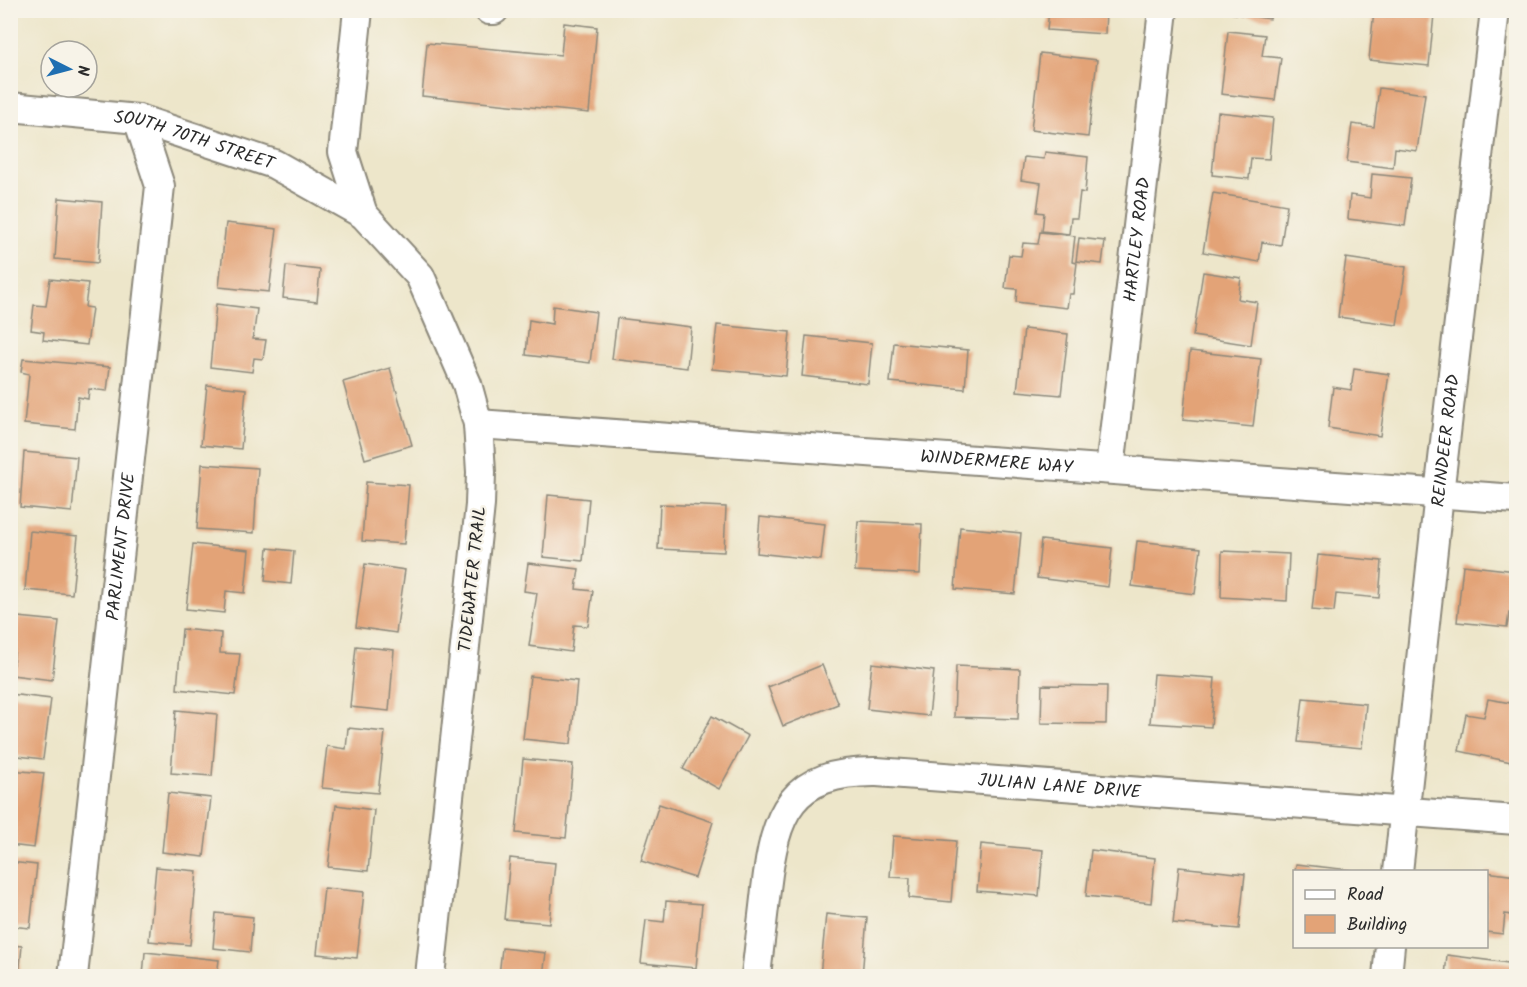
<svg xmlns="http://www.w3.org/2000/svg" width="1527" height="987" font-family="Kalam,sans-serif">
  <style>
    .building { fill: #e3a377 }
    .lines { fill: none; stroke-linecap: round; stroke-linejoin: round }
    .minor-casing { stroke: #8c887a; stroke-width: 32 }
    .minor { stroke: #fff; stroke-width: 28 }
    .labels { text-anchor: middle; stroke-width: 5; stroke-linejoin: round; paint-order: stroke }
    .street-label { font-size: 18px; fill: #2b2b2b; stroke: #f7f3e8 }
  </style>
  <rect width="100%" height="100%" fill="#f7f3e8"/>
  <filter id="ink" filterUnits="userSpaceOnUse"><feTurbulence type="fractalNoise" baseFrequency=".0167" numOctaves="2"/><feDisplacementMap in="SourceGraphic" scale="12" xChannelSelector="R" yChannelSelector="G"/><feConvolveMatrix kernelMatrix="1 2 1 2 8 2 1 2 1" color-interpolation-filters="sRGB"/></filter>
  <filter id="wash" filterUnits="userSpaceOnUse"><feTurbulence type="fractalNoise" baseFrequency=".008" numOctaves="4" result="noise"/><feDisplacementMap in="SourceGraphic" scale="24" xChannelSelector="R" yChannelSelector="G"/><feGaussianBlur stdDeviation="1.35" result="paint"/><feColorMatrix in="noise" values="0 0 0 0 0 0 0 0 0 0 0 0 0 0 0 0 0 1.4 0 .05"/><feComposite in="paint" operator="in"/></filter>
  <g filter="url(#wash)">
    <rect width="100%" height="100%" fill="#ede6ca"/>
    <g id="blocks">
      <!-- building -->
      <g class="building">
        <path d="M1049 10H1106L1105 34 1047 30Z"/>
        <path d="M1230 10H1272L1270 19 1229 13Z"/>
        <path d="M1374 10H1400L1434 14 1429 66 1369 60Z"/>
        <path d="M564 23 597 27 589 113 422 96 427 43 561 55Z"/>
        <path d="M1228 31 1265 35 1262 56 1281 58 1275 100 1221 94Z"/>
        <path d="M1040 53 1097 60 1088 137 1031 130Z"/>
        <path d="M1379 88 1425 94 1417 151 1395 148 1393 168 1347 162 1352 124 1374 127Z"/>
        <path d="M1218 112 1273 118 1269 159 1251 158 1249 179 1212 175Z"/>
        <path d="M1045 152 1088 157 1085 193 1080 192 1077 218H1071L1069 234 1042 231 1044 213 1037 212 1041 183 1021 180 1024 157 1044 159Z"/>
        <path d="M1372 174 1411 178 1405 226 1348 219 1350 195 1370 198Z"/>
        <path d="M1213 193 1287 205 1281 245 1262 242 1259 262 1203 252Z"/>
        <path d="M59 198 102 202 98 263 55 259Z"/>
        <path d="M226 223 277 229 269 292 219 287Z"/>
        <path d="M1040 232 1075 236 1072 262 1077 263 1073 294H1069L1067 308 1016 302 1017 289 1005 288 1009 255 1021 256 1023 243 1038 244Z"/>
        <path d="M1079 238 1105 241 1102 264 1076 261Z"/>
        <path d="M1346 258 1406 267 1397 325 1338 317Z"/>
        <path d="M286 266 320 270 317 302 283 298Z"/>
        <path d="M1203 272 1241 278 1238 299 1257 302 1251 345 1193 336Z"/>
        <path d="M50 279 88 283 85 307 92 308 87 345 43 340 44 332 31 330 34 305 46 306Z"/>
        <path d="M216 304 257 309 253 339 266 340 263 359 254 358 252 372 210 367Z"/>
        <path d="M553 306 596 312 590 363 526 355 529 320 552 324Z"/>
        <path d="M617 318 691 327 687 368 612 359Z"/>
        <path d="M717 325 790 332 786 376 712 369Z"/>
        <path d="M1024 329 1068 334 1061 395 1017 391Z"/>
        <path d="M806 336 872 343 868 384 802 376Z"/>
        <path d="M894 343 968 350 965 389 890 382Z"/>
        <path d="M1190 351 1261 359 1253 427 1183 420Z"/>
        <path d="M23 359 110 367 107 391 89 389 88 399 78 397 75 429 24 424 29 374 21 372Z"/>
        <path d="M390 368 412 445 365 459 343 382Z"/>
        <path d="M1354 369 1389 374 1380 436 1328 428 1333 387 1351 390Z"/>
        <path d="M10 372H15L12 395H10Z"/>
        <path d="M207 385 246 389 241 449 201 445Z"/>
        <path d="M24 452 77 457 72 512 20 507Z"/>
        <path d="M202 464 258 468 254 533 197 529Z"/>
        <path d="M366 482 409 485 404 544 362 541Z"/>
        <path d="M548 495 589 499 583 561 543 557Z"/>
        <path d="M660 504 726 507 724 552 658 549Z"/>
        <path d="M760 517 825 524 821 560 757 553Z"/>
        <path d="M858 521 922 524 920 574 855 571Z"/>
        <path d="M960 527 1021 533 1015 594 955 589Z"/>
        <path d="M30 531 78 536 72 594 25 590Z"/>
        <path d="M1041 540 1112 548 1108 587 1037 578Z"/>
        <path d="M1137 541 1201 548 1195 594 1132 586Z"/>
        <path d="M193 544 249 550 245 593 226 591 224 613 186 609Z"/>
        <path d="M268 548 294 551 291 584 265 581Z"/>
        <path d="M1222 551 1289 554 1287 601 1221 597Z"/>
        <path d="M1318 555 1382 561 1379 598 1336 594 1334 612 1312 610Z"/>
        <path d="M528 563 579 569 576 589 593 591 588 626 574 625 571 652 529 646 537 593 524 591Z"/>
        <path d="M365 564 405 570 396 633 356 627Z"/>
        <path d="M1463 565 1516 571V614L1509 613 1507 627 1457 622Z"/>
        <path d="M18 617 59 621 52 680 12 675Z"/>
        <path d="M182 629 221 633 220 653 240 654 235 695 177 689Z"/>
        <path d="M356 646 394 650 389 711 350 707Z"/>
        <path d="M872 663 934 671 929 716 867 709Z"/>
        <path d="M822 665 838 704 783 726 768 687Z"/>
        <path d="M956 666 1020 669 1018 719 954 717Z"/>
        <path d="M1154 674 1215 678 1211 727 1150 723Z"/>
        <path d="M530 676 577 681 571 744 523 739Z"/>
        <path d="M1042 685 1107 686 1106 724 1041 723Z"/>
        <path d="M10 694 51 699 43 759 10 755Z"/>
        <path d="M1303 698 1366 704 1362 748 1298 742Z"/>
        <path d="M1488 699 1516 704V763L1459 751 1466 714 1484 717Z"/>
        <path d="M176 710 217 714 212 776 171 773Z"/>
        <path d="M712 716 748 736 719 789 683 769Z"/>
        <path d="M348 728 385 732 378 793 322 788 327 746 346 749Z"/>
        <path d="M523 759 573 764 566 838 516 833Z"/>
        <path d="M10 770 44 773 34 848 10 845Z"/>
        <path d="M168 793 211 798 204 857 162 852Z"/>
        <path d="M659 804 713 822 695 878 641 861Z"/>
        <path d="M336 805 374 810 368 871 328 867Z"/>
        <path d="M893 836 956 841 951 902 909 898 910 878 890 877Z"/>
        <path d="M981 844 1043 850 1039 896 977 891Z"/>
        <path d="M1091 850 1155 858 1151 903 1086 896Z"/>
        <path d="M510 858 555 863 549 923 504 919Z"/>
        <path d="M10 862 37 865 30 928 10 926Z"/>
        <path d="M1296 864 1349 870V872H1295Z"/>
        <path d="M156 867 197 871 190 945 149 941Z"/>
        <path d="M1179 867 1245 874 1239 929 1173 923Z"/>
        <path d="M1486 872 1516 876V916L1505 914 1503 934 1486 932Z"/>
        <path d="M324 888 364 892 357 958 317 954Z"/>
        <path d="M666 901 702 904 696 968 641 963 646 920 664 922Z"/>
        <path d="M216 913 253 917 250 952 213 948Z"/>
        <path d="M826 914 867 918 862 976H820Z"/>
        <path d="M10 945 22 946 19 976H10Z"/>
        <path d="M502 948 546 953 543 976H499Z"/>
        <path d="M145 952 219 960 217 976H143Z"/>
        <path d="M1447 955 1516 964V976H1445Z"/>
      </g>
    </g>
  </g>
  <g filter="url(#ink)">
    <use href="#blocks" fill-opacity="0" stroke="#8c887a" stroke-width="1.5"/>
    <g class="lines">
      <defs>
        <g id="minor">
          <path d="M358 10 343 152 363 214"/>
          <path d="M489 10H494"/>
          <path id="s1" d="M10 107 138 119 274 164 363 214 420 276 467 384 478 424 481 472 480 505 430 976"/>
          <path id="s2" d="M478 424 1516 499"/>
          <path id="s3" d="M1110 469 1163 10"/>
          <path id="s4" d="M1398 872 1439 494 1495 10"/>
          <path id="s5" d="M73 976 160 186 138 119"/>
          <path id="s6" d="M756 976C759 947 763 918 766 889 775 813 790 771 877 772L1516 820"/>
          <path d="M1387 976 1390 946"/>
        </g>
      </defs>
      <!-- minor casing -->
      <use href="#minor" class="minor-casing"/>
      <!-- minor -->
      <use href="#minor" class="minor"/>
    </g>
  </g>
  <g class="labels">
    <!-- street labels -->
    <g class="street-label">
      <text dy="6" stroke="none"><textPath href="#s1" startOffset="188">SOUTH 70TH STREET</textPath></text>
      <text dy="6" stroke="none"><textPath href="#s3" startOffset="231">HARTLEY ROAD</textPath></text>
      <text dy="6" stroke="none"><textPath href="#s4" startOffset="434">REINDEER ROAD</textPath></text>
      <text dy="6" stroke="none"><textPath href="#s2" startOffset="520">WINDERMERE WAY</textPath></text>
      <text dy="6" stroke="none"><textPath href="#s5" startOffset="432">PARLIMENT DRIVE</textPath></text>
      <text transform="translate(472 579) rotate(-84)" y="6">TIDEWATER TRAIL</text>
      <text dy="6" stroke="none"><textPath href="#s6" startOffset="456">JULIAN LANE DRIVE</textPath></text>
    </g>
  </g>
  <!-- margin -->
  <rect width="1527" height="987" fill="none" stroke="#f7f3e8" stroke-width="36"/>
  <!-- legend -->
  <rect x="1293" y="870" width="195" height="78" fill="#f7f3e8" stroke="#a5a39c" stroke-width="1.5"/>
  <rect x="1305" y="890" width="30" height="9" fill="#ffffff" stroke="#a5a39c" stroke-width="1.5"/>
  <text x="1347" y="900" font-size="18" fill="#2b2b2b">Road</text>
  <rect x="1305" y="915" width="30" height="18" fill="#e3a377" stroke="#a5a39c" stroke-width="1.5"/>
  <text x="1347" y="930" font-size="18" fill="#2b2b2b">Building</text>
  <!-- north arrow -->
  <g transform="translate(69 69) rotate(96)"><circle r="28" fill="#f7f3e8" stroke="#a5a39c" stroke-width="1.5"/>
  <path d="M0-4.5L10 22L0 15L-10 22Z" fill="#1f6fb2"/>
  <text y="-9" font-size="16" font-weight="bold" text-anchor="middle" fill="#2b2b2b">N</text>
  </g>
</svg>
